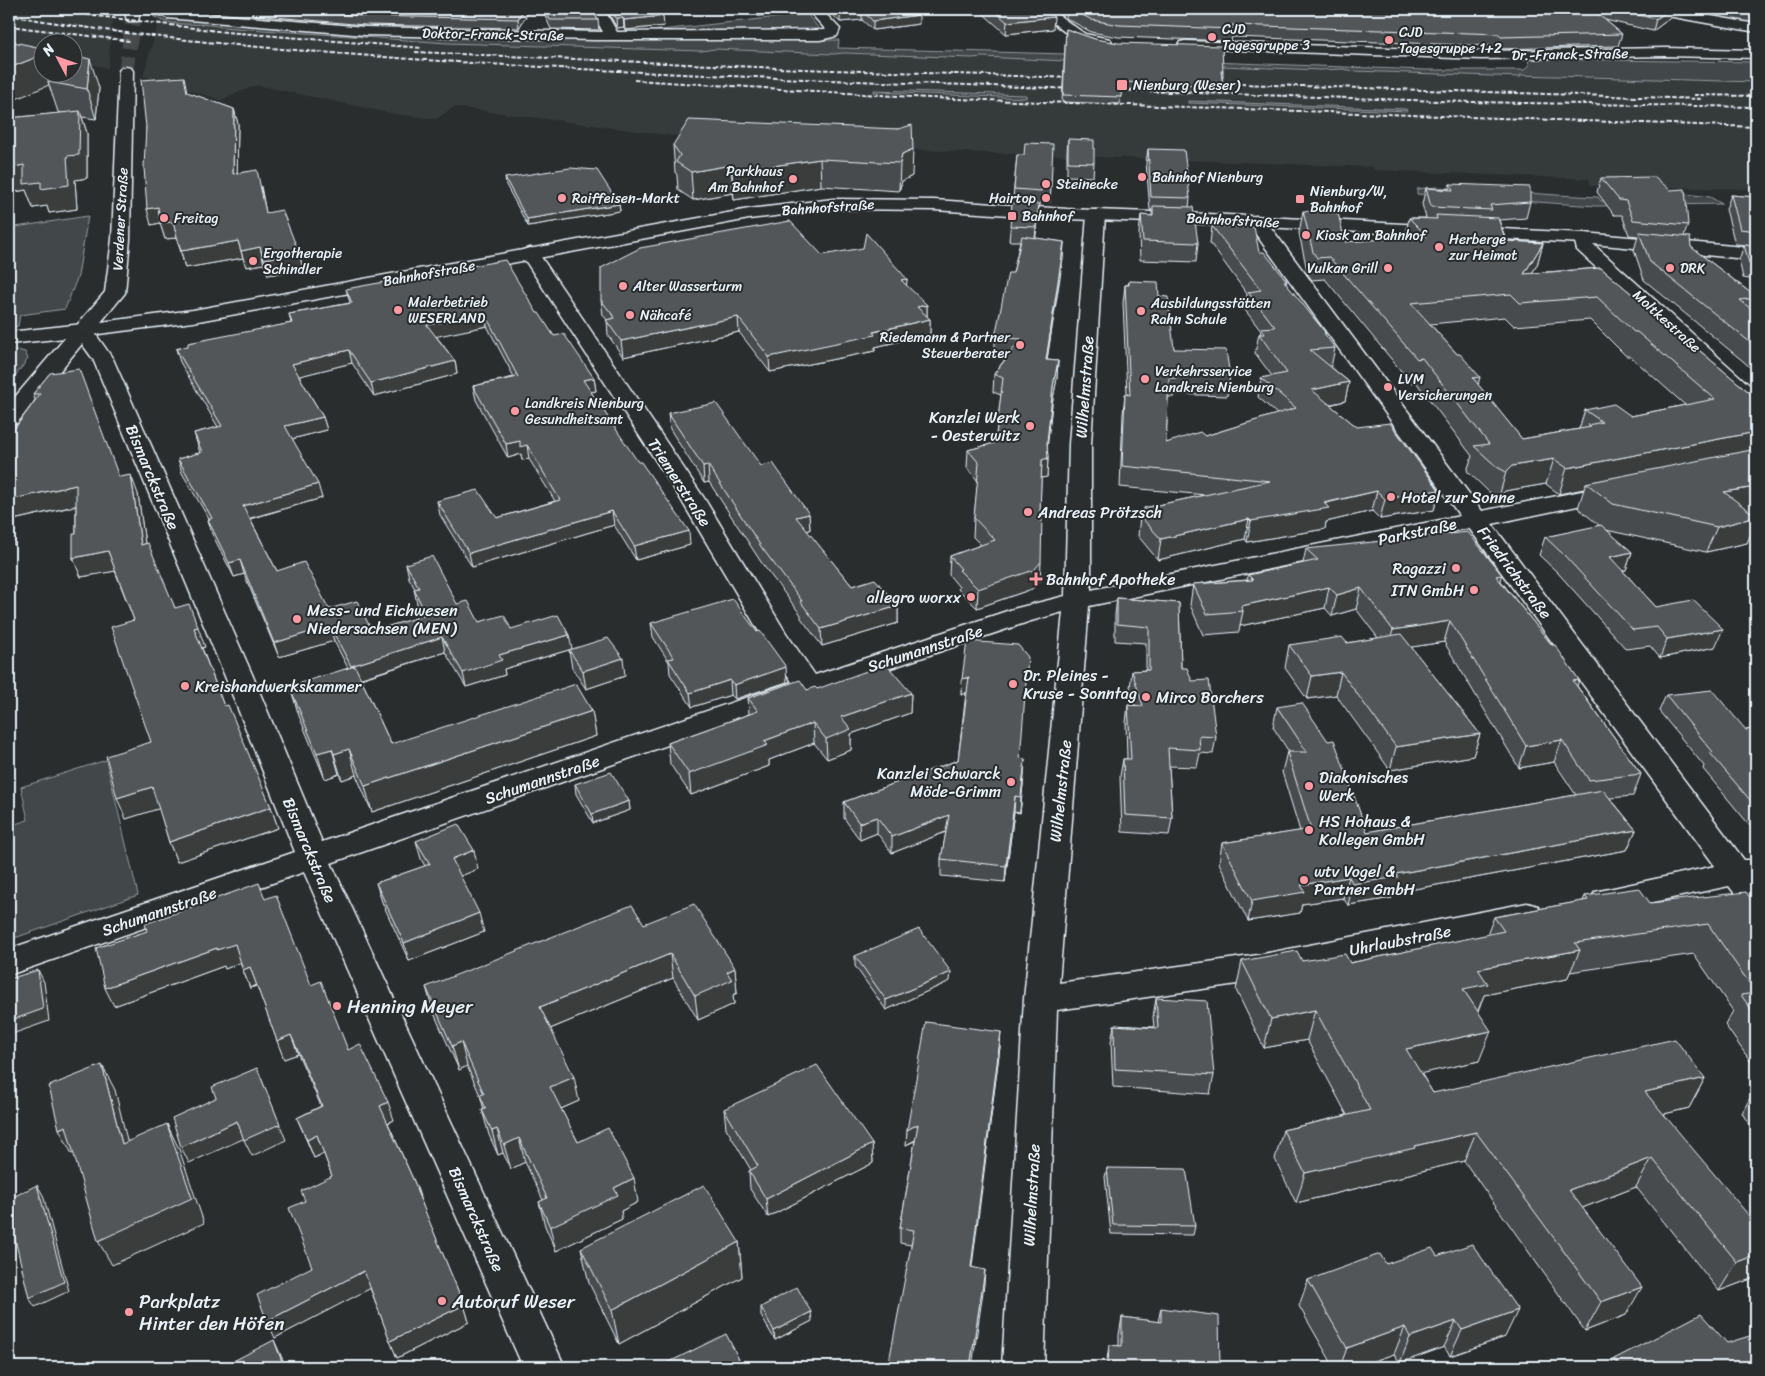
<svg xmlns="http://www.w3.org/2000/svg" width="1765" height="1376" font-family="Sriracha,sans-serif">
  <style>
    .built { fill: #363a3b }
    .green { fill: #424648; stroke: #959ca0 }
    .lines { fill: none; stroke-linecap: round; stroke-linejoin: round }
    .major-tunnel { stroke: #464a4c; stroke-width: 15; stroke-dasharray: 15 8; stroke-linecap: butt }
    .minor-casing { stroke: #e8f1f8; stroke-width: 3 }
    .major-casing { stroke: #e8f1f8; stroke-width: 3 }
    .minor { fill: #2a2d2e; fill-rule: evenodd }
    .major { fill: #2a2d2e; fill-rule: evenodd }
    .rail { stroke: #e8f1f8; stroke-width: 2; stroke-dasharray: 4.5 2; stroke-linecap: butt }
    .wall { fill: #474b4d; stroke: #e8f1f8; fill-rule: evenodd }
    .shaded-wall { fill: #3a3d3e; stroke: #e8f1f8 }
    .building { fill: #535759; stroke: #e8f1f8; fill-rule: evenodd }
    .poi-dot { fill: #ff9aa2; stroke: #2a2d2e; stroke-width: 2 }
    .labels { text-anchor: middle; stroke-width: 4; stroke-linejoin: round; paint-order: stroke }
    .far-poi-label { font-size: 14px; fill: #e8f1f8; stroke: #2a2d2e; text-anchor: start }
    .far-street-label { font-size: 14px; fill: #e8f1f8; stroke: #2a2d2e }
    .street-label { font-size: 16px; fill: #e8f1f8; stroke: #2a2d2e }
    .poi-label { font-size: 16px; fill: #e8f1f8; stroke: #2a2d2e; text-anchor: start }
    .near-poi-label { font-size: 19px; fill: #e8f1f8; stroke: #2a2d2e; text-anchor: start }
  </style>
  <rect width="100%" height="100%" fill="#2a2d2e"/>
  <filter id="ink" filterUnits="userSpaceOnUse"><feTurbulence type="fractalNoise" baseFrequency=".02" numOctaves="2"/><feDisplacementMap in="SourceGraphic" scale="10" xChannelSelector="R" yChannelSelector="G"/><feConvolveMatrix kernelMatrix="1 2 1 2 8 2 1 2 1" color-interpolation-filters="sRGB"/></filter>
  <g filter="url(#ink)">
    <!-- built -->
    <g class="built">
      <path d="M9 9 106 10 99 15 116 17 112 25 108 68 73 61 72 42H42V56L9 49Z"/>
      <path d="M159 21 353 38 557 47H580L702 51 714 49 833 54 844 53 866 55 995 57 1320 70 1332 68 1355 71 1520 77 1519 75 1756 82V189L1591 186 1589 179 1374 170 1373 167 986 153 699 139 454 107 436 119 395 114 256 85 221 100 143 76Z"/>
    </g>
    <!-- green -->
    <g class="green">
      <path d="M1703 9H1756V24H1746L1698 14Z"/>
      <path d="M807 14 820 30 810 33 642 32Z"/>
      <path d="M153 16 362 35 618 40H839L838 48 1067 54 1066 61 983 57 972 58 844 53 833 54 714 49 702 51 447 43 221 27C199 21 173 29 153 16Z"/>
      <path d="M1103 58 1425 70H1524L1529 66 1528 59 1756 62V82L1520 75 1521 77 1355 71 1343 69 1320 70C1248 67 1175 65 1103 58Z"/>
      <path d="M874 90 1026 95V98L874 92Z"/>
      <path d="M1188 101 1406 109 1407 111 1188 103Z"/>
      <path d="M1436 187C1490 190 1544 195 1598 197L1601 201 1633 202 1670 192 1710 197 1722 204 1596 206 1417 194V189Z"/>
      <path d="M88 216 78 276 65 309 20 315 18 326 9 328V228Z"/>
      <path d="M9 348 25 352 28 359 9 384Z"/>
      <path d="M106 760 138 895 9 940V826L28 820 21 787Z"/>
    </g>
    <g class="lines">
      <!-- major-tunnel -->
      <path class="major-tunnel" d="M126 71 133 18"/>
      <defs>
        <g id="minor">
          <path d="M590 9H604L617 32 826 30 807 9H821L840 29 837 36 820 40H595L365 35 167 18 160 14 167 10 365 27 603 32Z"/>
          <path d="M1035 9H1050L1085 34 1110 39 1112 42 1110 45 1105 46 1075 40Z"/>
          <path d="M1644 9H1672L1756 24V32L1651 13Z"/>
          <path d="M1185 41 1481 51 1665 48 1756 50V58L1665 56 1481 59 1180 48 1178 45 1180 42Z"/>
          <path d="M1096 210 1102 211 1105 215 1091 444V590L1460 516 1252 229 1248 221 1251 217 1257 216 1263 217 1482 511 1617 484 1625 486 1629 491 1625 496 1492 524 1744 860H1756V911L1745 907 1729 886 1606 912 1595 908 1590 900 1595 892 1715 866 1469 528 1089 606 1059 983 1258 955 1527 903 1538 906 1543 915 1538 924 1527 927 1258 981 1057 1010 1044 1367H1002L1024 999 1063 612 1031 621 819 692 331 863 565 1367H523L304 872 9 975V949L295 852 224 674 93 359 82 344 17 423 9 425V404L65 338 9 344V332L83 324 90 326 113 359 252 674 322 842 792 682 761 635 680 498 521 254 523 250 530 248 537 250 539 254 704 498 786 633 815 675 1013 609 1065 596 1069 444 1087 215 1090 211Z"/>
          <path d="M1583 233 1589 234 1593 244 1756 391V408L1748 407 1577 250 1574 238 1577 234Z"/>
        </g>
        <g id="major">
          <path d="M127 9H141L138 21H128L126 18Z"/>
          <path d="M126 67 131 68 133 71 130 239 125 293 101 322 193 310 749 209 833 199 934 200 1067 209 1207 214 1583 233 1756 248V260L1583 243 1207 224 1067 219 934 210 833 209 749 219 193 322 83 336 76 334 73 330 105 292 112 239 119 71 121 68Z"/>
        </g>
      </defs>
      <!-- minor casing -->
      <use href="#minor" class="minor-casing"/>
      <!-- major casing -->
      <use href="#major" class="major-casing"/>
      <!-- minor -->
      <use href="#minor" class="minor"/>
      <!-- major -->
      <use href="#major" class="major"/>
      <!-- rail -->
      <g class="rail">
        <path d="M41 9 226 32 422 48"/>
        <path d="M9 15C142 39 276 49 411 59 633 74 855 81 1078 89"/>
        <path d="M9 26 130 41"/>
        <path d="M415 52 802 69 1077 78"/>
        <path d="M634 80 929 98 1756 127"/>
        <path d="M1209 83 1701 99"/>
        <path d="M1108 90 1470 102 1756 107"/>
        <path d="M1694 95 1756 96"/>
      </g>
    </g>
    <!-- wall -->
    <g class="wall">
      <path d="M251 9H530L519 28 365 25 253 15Z"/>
      <path d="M542 9H592L598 20 599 30 551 29Z"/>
      <path d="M606 9H657L664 26 625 30 624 27 617 28Z"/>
      <path d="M753 9H807L806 11 758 16Z"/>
      <path d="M826 9H913L919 24 873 30 862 20 840 22Z"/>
      <path d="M978 9H1045L1053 29 1006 34Z"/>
      <path d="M1067 9H1673L1670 18 1653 31 1605 20 1622 34 1618 46 1498 49 1496 46 1232 37 1231 41 1118 37 1091 32 1066 18Z"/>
      <path d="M1066 29 1095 39 1223 71V78H1222L1223 86 1222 92 1121 89 1120 104 1062 102Z"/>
      <path d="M9 41 99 88 96 119 82 117 87 133V178L75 180 77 209 49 213 47 206 33 208 26 190 9 193V118L62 113 58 112 49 85Z"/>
      <path d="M189 93 234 109 238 124 237 173 261 186 266 213 299 253 303 269 268 275 264 264 246 267 243 258 185 268 177 238 165 239 160 223 151 225 146 127Z"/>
      <path d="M898 129 912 176 902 181 899 191 821 186 734 200 733 193 693 200 678 190 677 175 675 172 673 145Z"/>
      <path d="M1068 139 1094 163 1093 177 1067 176V153Z"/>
      <path d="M1148 149 1190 198 1189 207 1198 243 1196 262 1140 260 1139 233 1141 215 1152 216V210H1150L1146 162Z"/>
      <path d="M1017 155 1051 187 1050 202 1041 201 1040 205H1039L1038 219 1035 238 1064 242 1063 258 1047 360 1058 361 1057 378 1052 404 1047 445 1048 458 1047 477 1041 478 1040 512V581L1032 589 977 608 958 589 959 587 949 575 950 556 981 545 973 537 974 518 978 481 967 468 968 450 995 443 1001 395 993 392 994 374 1008 355 995 354V337L1013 273 1020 241H1009Z"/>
      <path d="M505 178 619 204 620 211 528 226 506 185Z"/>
      <path d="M1601 178 1688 225 1684 236 1691 247 1756 297V302L1753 310 1756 313V373L1743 361 1644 280 1634 250 1638 236 1629 235 1622 215H1614L1597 192Z"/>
      <path d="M1450 184 1530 202 1526 218 1499 220 1506 241 1543 243 1537 265 1532 273 1601 268 1756 398 1750 511 1756 516V521L1747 543 1706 552 1606 530 1632 552 1626 570 1623 571 1656 607 1715 647 1660 658 1650 646 1626 649 1558 573 1539 555 1545 537 1600 526 1578 508 1584 489 1559 494 1546 484 1505 491 1499 497 1489 492 1467 471 1472 456 1416 382 1411 383 1325 279 1312 280 1308 275 1299 233 1303 211 1345 242 1405 238 1409 218H1426L1422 204 1426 188 1449 189ZM1505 317 1514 326 1590 320 1626 356H1630L1685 405 1631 416 1585 410 1579 429 1522 439 1478 385 1480 377 1457 354 1430 324Z"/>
      <path d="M1731 195 1756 197V280L1743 278 1739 260 1744 245H1748L1735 244 1726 209Z"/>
      <path d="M1212 226 1259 252 1287 281 1286 284 1325 332V335L1335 348 1331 367 1349 382 1345 401 1330 405 1357 427 1439 490 1434 510 1380 519 1372 511 1326 522 1325 529 1247 542 1245 539 1158 560 1138 536 1140 516 1143 515 1144 508 1205 495 1120 487 1123 414 1125 394H1127L1123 303 1125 285H1128L1129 281 1159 296 1174 349 1230 376 1227 396 1174 394V397H1168L1166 443 1205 436 1277 414 1258 397 1261 378 1272 376 1255 353 1259 334H1260L1261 331 1245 310 1247 294 1210 243Z"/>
      <path d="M822 255 907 279 906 286 927 305V316L930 319V334L875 347V351L770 372 739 332 623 357 608 335 607 320 603 315 601 300Z"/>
      <path d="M346 289 537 313 554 336 594 378 596 391 591 392 690 545 636 560 614 525 472 567 440 515 437 501 497 518 555 501 529 459 522 460 521 454 508 458 476 400 473 386 514 377 487 326 436 336 455 361 457 374 374 396 352 363 299 376 323 417 327 430 292 439 322 498 250 519 277 571 329 609 372 631 423 616 417 604 414 589H415L409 578 406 564 479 622 511 629 572 649 504 669 505 675 466 687 445 652 361 679 391 744 592 711 596 736 372 812 356 775 342 780 339 774 325 779 299 716 291 690 301 687 348 668 334 641 279 657 244 574 234 577 212 534 208 520 209 519 182 473 178 459 200 453 194 433 218 427 180 362 176 349 291 323 289 314 350 303Z"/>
      <path d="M50 373 119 477 138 494 145 544 175 608 205 647 202 648 224 706 271 807 278 828 177 862 169 842 159 808 126 819 151 742 134 620 115 571 81 577 73 558 76 534V506L13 520V545L9 546V436L35 400 33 394Z"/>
      <path d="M668 413 761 466 809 514 810 530 807 531 852 586 898 606V623L822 646 801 618V615L763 565 709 482 704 483 670 429Z"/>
      <path d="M1306 549 1502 575 1501 581 1579 680 1577 686 1641 774 1633 796 1610 798 1636 830 1627 850 1393 893 1392 898 1348 905 1343 898 1302 904 1300 913 1248 921 1219 863 1222 843 1300 831 1282 772 1287 752H1289L1273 727 1277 707 1367 832 1576 795 1554 762 1519 768 1444 642 1411 647 1480 734 1473 756 1390 770 1336 695 1307 699 1285 668 1289 645 1347 643 1378 638 1356 609 1332 616 1325 608 1240 626 1239 632 1203 635 1190 605 1193 584 1247 580 1248 575 1303 563Z"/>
      <path d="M1117 598 1179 603 1181 668 1192 681 1216 737 1213 754 1200 753 1197 767 1169 766 1172 818 1169 835 1122 832 1120 776 1123 759H1127L1126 722 1128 705H1135L1130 688 1132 671 1146 670V643L1115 641V615Z"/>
      <path d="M651 623 787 682 735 699 731 695 692 707 670 674 669 662 653 637Z"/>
      <path d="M569 650 625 676 586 689 572 668Z"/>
      <path d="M962 679 1020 758 1024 775 1020 813 1014 812 1005 882 941 876V859L946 832 892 853 877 833 860 840 844 818V802L958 760 966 693 961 695Z"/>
      <path d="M817 689 911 693 910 713 851 734V750L827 759 814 743 769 760V766L691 795 670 764 668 743 749 714 748 698Z"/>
      <path d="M1666 695 1746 730 1756 728V833L1703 769 1704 766 1659 711Z"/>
      <path d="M575 784 629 801 630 810 593 823 576 794Z"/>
      <path d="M416 841 478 869 460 876 484 932 409 961 382 902 376 883 425 866 421 859Z"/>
      <path d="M1585 896 1650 903 1756 906V1069L1725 1025 1733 1011 1694 954 1570 972 1567 979 1484 995 1478 1011 1479 1061 1421 1073 1433 1093 1705 1078 1689 1108 1664 1114 1756 1277 1719 1291 1636 1187 1582 1208 1626 1315 1585 1331 1464 1161 1405 1175 1404 1177 1296 1203 1275 1159 1283 1130 1347 1115 1307 1040 1264 1048 1236 990 1242 961H1302L1350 963 1487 935 1494 917 1583 901Z"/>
      <path d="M265 899 311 985 348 1050 394 1120 388 1123 417 1188 423 1207 464 1305 469 1322 397 1358 370 1288 275 1338 312 1267 305 1201 332 1176 324 1154 314 1158 297 1118 321 1106 298 1054 284 1059 257 986 250 988 240 963 225 969 224 966 114 1006Z"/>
      <path d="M644 924 735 968 737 993 733 995 734 1004 698 1020 673 978 550 1029 579 1101 561 1109 578 1142 638 1202 621 1211 622 1219 556 1251 545 1226 539 1202 543 1200 525 1162 511 1169 503 1153 498 1155 489 1135 482 1110H484L480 1095 467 1066 459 1070 433 1011 426 987Z"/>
      <path d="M855 956 950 981 886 1010 855 966Z"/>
      <path d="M1156 998 1214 1075 1210 1094 1113 1087 1111 1043 1114 1025 1154 1027 1153 1017Z"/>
      <path d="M1000 1047 971 1267 984 1285 911 1245 900 1243V1228L915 1141 906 1145Z"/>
      <path d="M1756 1087V1137L1742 1113Z"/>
      <path d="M724 1109 872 1144 873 1163 768 1217 750 1189 749 1171 751 1170 726 1128Z"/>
      <path d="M1107 1168 1195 1226 1193 1235 1111 1234 1105 1177Z"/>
      <path d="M739 1242 742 1277 619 1344 589 1283 581 1248Z"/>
      <path d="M1437 1256 1505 1337 1450 1356 1444 1347 1400 1363 1394 1354 1356 1367H1334L1299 1306 1308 1280 1386 1264Z"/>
      <path d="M761 1307 812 1321 775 1340 761 1316Z"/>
      <path d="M1161 1308 1220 1367H1106L1109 1345 1119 1346V1335L1122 1317 1158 1322Z"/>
      <path d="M1727 1343 1756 1367H1609L1614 1359Z"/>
    </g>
    <!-- shaded-wall -->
    <g class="shaded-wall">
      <path d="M524 9H530L519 28 518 19Z"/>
      <path d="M758 9H807L806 11 758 16Z"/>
      <path d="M1671 9H1673L1670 18 1653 31 1656 19Z"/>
      <path d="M862 11V20L840 22V13Z"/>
      <path d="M919 15V24L873 30V21Z"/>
      <path d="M663 16 664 26 625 30 624 20Z"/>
      <path d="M1054 17 1053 29 1006 34 1007 22Z"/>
      <path d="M616 18H623L624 27 617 28Z"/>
      <path d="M42 55V72H59L48 82 49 85 9 102V68Z"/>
      <path d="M90 59 99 88 96 119 87 89Z"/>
      <path d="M234 109 238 124 237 189 233 174Z"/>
      <path d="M80 111 87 133V178L75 180 77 209 49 213 47 206 33 208 26 190 9 193V168L67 156Z"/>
      <path d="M913 149 912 176 902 181 899 191 900 163 902 154Z"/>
      <path d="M820 159 821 186 734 200 732 172Z"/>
      <path d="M731 165 733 193 693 200 691 172Z"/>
      <path d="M619 204 620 211 528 226 527 219Z"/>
      <path d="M1039 204 1038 219 1035 242 1036 227Z"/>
      <path d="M158 207 173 222 177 238 165 239 160 223 151 225 147 209Z"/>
      <path d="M238 241 243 258 185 268 181 251Z"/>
      <path d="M1064 242 1063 258 1044 377 1046 360Z"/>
      <path d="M1543 243 1537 265 1518 296 1524 274Z"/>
      <path d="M260 247 264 264 246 267 241 251Z"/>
      <path d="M299 253 303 269 268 275 264 259Z"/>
      <path d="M907 279 906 294 901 280Z"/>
      <path d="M927 305V320L917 307Z"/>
      <path d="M485 314 487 326 429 338 427 325Z"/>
      <path d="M738 317 739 332 623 357 621 341Z"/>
      <path d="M930 319V334L875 347V351L770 372 769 357Z"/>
      <path d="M349 350 352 363 296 377 292 364Z"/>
      <path d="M455 361 457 374 374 396 371 383Z"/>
      <path d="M1058 361 1057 378 1052 404 1046 459 1048 458 1047 477 1041 478 1042 460 1047 442 1053 386Z"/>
      <path d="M594 378 596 391 585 393 583 380Z"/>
      <path d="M1349 382 1345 401 1309 409 1312 390Z"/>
      <path d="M323 417 327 430 288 440 285 426Z"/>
      <path d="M1756 432V455L1586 483 1584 489 1559 494 1567 468Z"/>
      <path d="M520 441 527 445 529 459 522 460 521 454 508 458 506 444Z"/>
      <path d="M1554 459 1546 484 1505 491 1499 497 1506 472 1512 466Z"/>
      <path d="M708 465 709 482 704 483 703 466Z"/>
      <path d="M131 475 138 494 148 565 141 545Z"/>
      <path d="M318 484 322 498 247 519 243 506Z"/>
      <path d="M76 485 83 504 13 520V545L9 546V500Z"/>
      <path d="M1756 487V510L1714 518 1724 492Z"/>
      <path d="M1439 490 1434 510 1380 519 1385 499Z"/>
      <path d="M1377 491 1372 511 1326 522 1325 529 1247 542 1251 521Z"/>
      <path d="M612 511 614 525 472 567 469 553Z"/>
      <path d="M809 514 810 530 796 534V517Z"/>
      <path d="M1756 517V521L1747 543 1706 552 1717 527Z"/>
      <path d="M1249 519 1245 539 1158 560 1161 539Z"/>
      <path d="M689 531 690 545 636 560 634 546Z"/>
      <path d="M108 551 116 571 81 577 73 558Z"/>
      <path d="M1632 552 1626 570 1604 575 1610 557Z"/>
      <path d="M240 560 244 574 234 577 229 563Z"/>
      <path d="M1041 562 1040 581 1032 589 977 608 978 589Z"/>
      <path d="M1329 587 1325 608 1240 626 1243 611 1241 606Z"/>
      <path d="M1361 588 1356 609 1332 616 1337 595Z"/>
      <path d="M898 606V623L822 646 821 629Z"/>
      <path d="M1450 621 1444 642 1387 651 1393 630Z"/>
      <path d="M330 626 334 641 279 657 274 643Z"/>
      <path d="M198 627 205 647 201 648 194 628Z"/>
      <path d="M1723 629 1715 647 1660 658 1667 639Z"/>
      <path d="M569 635 572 649 504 669 505 675 466 687 463 673 499 655Z"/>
      <path d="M442 637 445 652 355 680 351 666Z"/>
      <path d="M623 658 625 676 586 689 583 671Z"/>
      <path d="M786 667 787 682 735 699 734 685Z"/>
      <path d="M1341 672 1336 695 1307 699 1312 676Z"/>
      <path d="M969 677 968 692 961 695 962 679Z"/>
      <path d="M730 680 731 695 692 707 690 693Z"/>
      <path d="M911 693 910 713 851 734V750L827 759 826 739 841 717Z"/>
      <path d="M592 711 596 736 372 812 365 786Z"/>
      <path d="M813 723 814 743 769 760V766L691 795 689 774 764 741Z"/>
      <path d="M1480 734 1473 756 1390 770 1396 747Z"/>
      <path d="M1562 740 1554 762 1519 768 1526 746Z"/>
      <path d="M9 745 12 767 9 768Z"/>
      <path d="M332 749 339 774 325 779 317 753Z"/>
      <path d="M349 749 356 775 342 780 334 754Z"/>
      <path d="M1025 759 1024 775 1020 813 1021 797Z"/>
      <path d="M152 787 161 808 126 819 117 798Z"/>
      <path d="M1015 796 1014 812 1005 882 1006 866Z"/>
      <path d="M629 801 630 810 593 823 592 814Z"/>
      <path d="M271 807 278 828 177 862 169 842Z"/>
      <path d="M949 815 948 831 892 853V837Z"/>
      <path d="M877 817V833L860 840 859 823Z"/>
      <path d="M1636 830 1627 850 1393 893 1392 898 1348 905 1353 884 1396 874Z"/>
      <path d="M474 850 478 869 456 878 452 859Z"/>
      <path d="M1349 877 1343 898 1302 904 1300 913 1248 921 1252 901 1301 885Z"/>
      <path d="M479 913 484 932 409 961 404 943Z"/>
      <path d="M235 944 242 962 225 969 224 966 114 1006 105 988 217 948Z"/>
      <path d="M1580 950 1567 979 1484 995 1477 1013 1463 989 1478 969Z"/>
      <path d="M670 954 673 978 545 1031 540 1007Z"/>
      <path d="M250 967 257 985 250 988 243 970Z"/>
      <path d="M735 968 737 993 733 995 734 1004 698 1020 695 996 727 972Z"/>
      <path d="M38 970 44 982 49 1021 9 1035V1021Z"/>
      <path d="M951 972 950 981 886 1010V1000Z"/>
      <path d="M1315 1010 1307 1040 1264 1048 1271 1019Z"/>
      <path d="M1491 1031 1479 1061 1396 1079 1406 1049Z"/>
      <path d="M1001 1032 1000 1047 970 1282 971 1267Z"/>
      <path d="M291 1035 298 1054 284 1059 277 1041Z"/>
      <path d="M461 1042 467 1066 459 1070 452 1046Z"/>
      <path d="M102 1065 115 1090 134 1169 122 1144Z"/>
      <path d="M257 1068 286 1140 252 1156 244 1140Z"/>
      <path d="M574 1077 579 1101 556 1111 550 1087Z"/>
      <path d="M1705 1078 1689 1108 1631 1122 1645 1092Z"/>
      <path d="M388 1102 394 1120 386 1124 380 1106Z"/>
      <path d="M237 1121 245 1138 189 1163 181 1147Z"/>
      <path d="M167 1124 179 1149 204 1223 112 1265 98 1241Z"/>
      <path d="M918 1124 917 1139 906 1145 907 1130Z"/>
      <path d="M66 1126 80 1151 72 1154 59 1129Z"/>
      <path d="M497 1129 503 1153 498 1155 492 1131Z"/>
      <path d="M1476 1132 1464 1161 1405 1175 1404 1177 1296 1203 1305 1173 1414 1146Z"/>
      <path d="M317 1135 324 1153 314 1158 307 1140Z"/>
      <path d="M519 1138 525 1162 511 1169 504 1145Z"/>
      <path d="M872 1144 873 1163 768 1217 766 1199Z"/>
      <path d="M1652 1158 1636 1187 1554 1219 1569 1190Z"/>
      <path d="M634 1178 638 1202 621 1211 622 1219 556 1251 550 1227 614 1188Z"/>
      <path d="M37 1185 43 1195 69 1291 35 1307 29 1298Z"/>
      <path d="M417 1188 423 1206 422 1207 416 1189Z"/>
      <path d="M739 1242 742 1277 619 1344 612 1310Z"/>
      <path d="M1756 1255V1277L1719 1291 1737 1262Z"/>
      <path d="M985 1270 984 1285 972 1367H970Z"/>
      <path d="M364 1271 371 1288 275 1338 267 1321Z"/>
      <path d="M1642 1287 1626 1315 1585 1331 1601 1302Z"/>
      <path d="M464 1305 469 1322 397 1358 390 1341Z"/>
      <path d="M1518 1310 1505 1337 1450 1356 1462 1330Z"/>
      <path d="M811 1312 812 1321 775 1340 774 1331Z"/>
      <path d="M1456 1321 1444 1347 1400 1363 1410 1337Z"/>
      <path d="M1405 1327 1394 1354 1356 1367H1340L1347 1348Z"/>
      <path d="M274 1340 286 1367H284Z"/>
    </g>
    <!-- building -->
    <g class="building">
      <path d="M282 9H524L518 19 363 16Z"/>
      <path d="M545 9H592L598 20H550Z"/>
      <path d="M610 9H657L663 16 624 20 623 18H616Z"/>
      <path d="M835 9H913L919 15 873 21 862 11 840 13Z"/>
      <path d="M992 9H1045L1054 17 1007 22Z"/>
      <path d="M1071 9H1592L1622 34 1501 37 1499 34 1232 25 1233 29 1119 25 1092 20Z"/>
      <path d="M1611 9H1671L1656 19Z"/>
      <path d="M1066 29 1095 39 1118 43 1222 46 1223 71H1221L1223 86 1122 82 1121 97 1063 95Z"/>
      <path d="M9 41 42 48V55L9 68Z"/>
      <path d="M72 55 90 59 87 89 48 82 49 72H72Z"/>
      <path d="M184 77 187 92 234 109 233 174 257 170 266 213 282 210 299 253 264 259 260 247 241 251 238 241 181 251 173 222 160 223 158 207 147 209 144 167 146 127 141 80Z"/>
      <path d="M80 111 79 155 67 156 69 185 41 189V182L24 184V165L9 168V118Z"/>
      <path d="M689 120 898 129 912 125 913 149 902 154 900 163 820 159 732 172 731 165 691 172 676 162 680 155 673 145Z"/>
      <path d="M1068 139 1094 140V163L1068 162Z"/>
      <path d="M1025 143 1053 144 1051 187H1042L1041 191 1014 189 1017 155H1024Z"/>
      <path d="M1148 149 1184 150 1190 198 1151 197Z"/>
      <path d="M570 168 597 170 619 204 527 219 505 178Z"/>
      <path d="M1655 177 1670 190 1685 189 1688 225 1633 220 1626 201 1619 200 1601 178Z"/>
      <path d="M1450 184 1530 187V202L1490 205 1492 210 1431 207 1426 188 1453 190Z"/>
      <path d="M1731 195 1756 197V231L1740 229Z"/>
      <path d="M1012 203 1039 204 1036 227 1010 226Z"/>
      <path d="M1153 206 1193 207 1198 243 1143 241 1141 215 1153 216Z"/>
      <path d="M1303 211 1338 213 1345 242 1427 236 1409 218 1437 219 1436 215 1498 218 1506 241 1543 243 1524 274 1601 268 1756 398V432L1567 468 1554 459 1512 466 1506 472 1497 467 1474 446 1489 444 1422 358 1417 359 1329 257 1317 258 1313 252ZM1511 294 1520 303 1597 297 1634 332H1637L1715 399 1631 416 1614 404 1585 410 1602 422 1588 425 1591 427 1522 439 1473 378 1480 377 1460 354H1457L1411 303Z"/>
      <path d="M790 221 822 255 863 248 866 233 907 279 901 280 927 305 917 307 930 319 873 332 875 335 769 357 738 317 621 341 606 320 615 318 601 300V268L640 248Z"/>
      <path d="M1212 226 1254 227 1259 252H1264L1287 281H1284L1325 332 1324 333 1335 348 1310 350 1349 382 1312 390 1357 427 1390 423 1439 490 1385 499 1377 491 1324 503 1329 508 1251 521 1249 519 1161 539 1140 516 1149 514 1144 508 1270 481 1122 466 1125 394 1130 395 1125 285H1129V281L1158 282 1159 296 1168 297 1174 349 1226 350 1230 376 1176 374V378H1169L1166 443 1200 432 1205 436 1296 408 1261 378 1287 373 1259 334H1265L1261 328 1275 327 1248 292 1261 290Z"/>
      <path d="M1639 232 1690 237 1691 247 1756 297V298L1740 300 1756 313V347L1650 262Z"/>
      <path d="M1022 236 1064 242 1046 360 1058 361 1053 386 1047 442 1048 458 1042 460 1040 512 1042 513 1041 562 1034 570 978 589 959 570 961 569 950 556 995 540 974 518 979 463 968 450 995 443 1003 378 994 374 1021 339 995 337 1008 273H1013Z"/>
      <path d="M1744 245 1756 246V264L1749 263Z"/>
      <path d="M505 260 537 313H539L554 336 564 334 594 378 583 380 638 462H641L689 531 634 546 612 511 469 553 437 501 478 490 497 518 560 500 527 445 520 447V441L506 444 473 386 518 377 485 314 427 325 455 361 371 383 349 350 292 364 323 417 285 426 318 484 243 506 277 571 304 562 329 609 357 601 372 631 426 615 414 589 419 588 406 564 432 556 457 604 468 601 479 622 504 615 511 629 558 615 569 635 499 655 502 660 463 673 442 637 351 666 330 626 274 643 240 560 229 563 208 520 212 518 178 459 202 452 194 433 222 426 176 349 188 346V343L292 323 289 314 352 303 346 289Z"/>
      <path d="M79 369 119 477 131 475 141 545 148 543 175 608 189 604 198 627 194 628 224 706 228 705 271 807 169 842 152 787 117 798 106 756 151 742 111 627 134 620 108 551 73 558V534H76V485L9 500V436L40 394H33L50 373Z"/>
      <path d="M716 403 761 466 773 463 809 514 796 517 852 586 875 579 898 606 821 629 800 601H802L762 548 708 465 703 466 668 413Z"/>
      <path d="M1756 449V487L1724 492 1756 516V517L1717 527 1613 504 1586 483Z"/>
      <path d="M1601 525 1632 552 1610 557 1656 607 1693 600 1723 629 1667 639 1657 627 1633 630 1564 555 1545 537Z"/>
      <path d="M1468 532 1502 575 1496 576 1552 645H1555L1579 680 1573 681 1641 774 1589 780 1562 740 1526 746 1450 621 1393 630 1361 588 1337 595 1329 587 1241 606 1243 611 1207 614 1193 584 1253 580 1248 575 1318 560 1306 549Z"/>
      <path d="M1117 598 1179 603 1181 668H1187L1192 681 1209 680 1216 737 1199 736 1200 750 1168 748 1172 818 1125 815 1123 759H1131L1128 705 1143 706 1132 671 1149 670V627L1117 624Z"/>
      <path d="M733 599 757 632 760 631 786 667 734 685 730 680 690 693 668 659 674 658 651 623Z"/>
      <path d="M1401 634 1480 734 1396 747 1341 672 1312 676 1289 645 1342 637 1347 643Z"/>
      <path d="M608 638 623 658 583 671 569 650Z"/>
      <path d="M967 641 1018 645 1028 657 1020 758 1025 759 1021 797 1015 796 1006 866 941 859 949 815 892 837 877 817 859 823 844 802 958 760 969 677 962 679Z"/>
      <path d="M886 664 911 693 841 717 851 729 826 739 813 723 764 741 768 745 689 774 668 743 758 711 748 698 800 680 807 690 815 687 817 689Z"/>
      <path d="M355 666 391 744 576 684 592 711 365 786 349 749 334 754 332 749 317 753 291 690 302 687 300 683Z"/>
      <path d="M1712 690 1746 730 1756 728V807L1710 753 1713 752 1666 695Z"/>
      <path d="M1302 703 1328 741 1334 740 1367 832 1603 790 1636 830 1396 874 1398 877 1353 884 1349 877 1301 885 1305 892 1252 901 1222 843 1311 829 1287 752H1307L1277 707Z"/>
      <path d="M611 772 629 801 592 814 575 784Z"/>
      <path d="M458 824 474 850 452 859 479 913 404 943 376 883 430 864 416 841Z"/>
      <path d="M259 883 265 899 276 895 311 985 321 981 348 1050 360 1044 388 1102 380 1106 417 1188 416 1189 464 1305 390 1341 364 1271 267 1321 257 1295 312 1267 289 1208 305 1201 301 1191 332 1176 317 1135 307 1140 297 1118 322 1106 291 1035 277 1041 250 967 243 970 235 944 217 950V948L105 988 96 948 147 931 145 924Z"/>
      <path d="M1639 888 1650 903 1746 892 1756 906V993L1708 924 1575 943 1580 950 1478 969 1488 984 1463 989 1491 1031 1406 1049 1433 1093 1675 1039 1705 1078 1645 1092 1756 1224V1255L1737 1262 1652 1158 1569 1190 1642 1287 1601 1302 1476 1132 1414 1146 1415 1148 1305 1173 1283 1130 1370 1110 1315 1010 1271 1019 1242 961 1297 951 1302 961 1345 954 1350 963 1504 931 1494 917 1588 900 1585 896Z"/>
      <path d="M694 904 735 968 727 972 732 980 695 996 670 954 540 1007 574 1077 550 1087 578 1142 608 1128 634 1178 614 1188 618 1195 550 1227 539 1202 547 1198 519 1138 504 1145 497 1129 492 1131 482 1110 486 1109 480 1095 484 1094 461 1042 452 1046 426 987 632 905 644 924Z"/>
      <path d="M919 929 951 972 886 1000 855 956Z"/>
      <path d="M38 970 43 1009 9 1021V979Z"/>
      <path d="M1756 993V1016L1741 995Z"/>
      <path d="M1156 998 1207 1001 1214 1075 1115 1069 1114 1025 1158 1028Z"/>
      <path d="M926 1022 1001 1032 971 1267 985 1270 970 1367H888L914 1230 900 1228 918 1124 907 1130Z"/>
      <path d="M102 1065 122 1144 167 1124 192 1198 98 1241 66 1126 59 1129 49 1086Z"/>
      <path d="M817 1065 872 1144 766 1199 749 1171 758 1166 724 1109Z"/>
      <path d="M257 1068 280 1124 244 1140 237 1121 181 1147 172 1118 216 1098 212 1087Z"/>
      <path d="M1107 1168 1186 1169 1195 1226 1113 1225Z"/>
      <path d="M37 1185 64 1282 29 1298 9 1214V1199Z"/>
      <path d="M704 1185 739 1242 612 1310 581 1248Z"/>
      <path d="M1472 1244 1518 1310 1462 1330 1456 1321 1410 1337 1405 1327 1347 1348 1308 1280 1380 1254 1386 1264 1432 1248 1437 1256Z"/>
      <path d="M797 1287 811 1312 774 1331 761 1307Z"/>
      <path d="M1161 1308 1219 1316 1220 1367H1108L1109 1345 1122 1346V1317L1161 1322Z"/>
      <path d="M1701 1314 1727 1343 1756 1334V1367H1621L1614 1359Z"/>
      <path d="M726 1334 743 1367H659Z"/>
      <path d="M274 1340 284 1367H222Z"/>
    </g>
  </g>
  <!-- markers -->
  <g class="poi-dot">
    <circle cx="1212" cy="37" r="5"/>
    <circle cx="1389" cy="40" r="5"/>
    <rect x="1116" y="79" width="12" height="12" rx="2.5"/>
    <circle cx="1142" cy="177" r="5"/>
    <circle cx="793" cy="179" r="5"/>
    <circle cx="1046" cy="184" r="5"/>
    <circle cx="562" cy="198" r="5"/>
    <circle cx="1046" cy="198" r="5"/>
    <rect x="1295" y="194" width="10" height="10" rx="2.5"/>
    <rect x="1007" y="211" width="10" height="10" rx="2.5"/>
    <circle cx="164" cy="218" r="5"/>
    <circle cx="1306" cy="235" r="5"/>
    <circle cx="1439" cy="247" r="5"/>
    <circle cx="253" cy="261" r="5"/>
    <circle cx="1388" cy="268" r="5"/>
    <circle cx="1670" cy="268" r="5"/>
    <circle cx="623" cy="286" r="5"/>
    <circle cx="398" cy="310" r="5"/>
    <circle cx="1141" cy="311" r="5"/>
    <circle cx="630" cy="315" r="5"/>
    <circle cx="1020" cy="345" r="5"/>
    <circle cx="1145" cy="379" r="5"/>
    <circle cx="1388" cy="387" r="5"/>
    <circle cx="515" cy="411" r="5"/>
    <circle cx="1030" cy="426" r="5"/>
    <circle cx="1391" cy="497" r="5"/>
    <circle cx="1028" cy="512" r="5"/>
    <circle cx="1456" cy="568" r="5"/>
    <path d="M1033.5 571.5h5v5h5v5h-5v5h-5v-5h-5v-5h5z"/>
    <circle cx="1474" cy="590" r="5"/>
    <circle cx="971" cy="597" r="5"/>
    <circle cx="297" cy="619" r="5"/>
    <circle cx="1013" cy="684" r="5"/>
    <circle cx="185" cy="686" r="5"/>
    <circle cx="1146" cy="697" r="5"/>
    <circle cx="1011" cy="782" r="5"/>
    <circle cx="1309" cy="786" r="5"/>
    <circle cx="1309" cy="830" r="5"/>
    <circle cx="1304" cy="880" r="5"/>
    <circle cx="337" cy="1006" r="5"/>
    <circle cx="442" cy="1301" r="5"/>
    <circle cx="129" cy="1312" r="5"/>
  </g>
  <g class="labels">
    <!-- far-poi labels -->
    <g class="far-poi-label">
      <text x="1222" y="34">CJD<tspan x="1222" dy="16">Tagesgruppe 3</tspan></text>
      <text x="1399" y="37">CJD<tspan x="1399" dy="16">Tagesgruppe 1+2</tspan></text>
      <text x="1133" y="90">Nienburg (Weser)</text>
      <text x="783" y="176" text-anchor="end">Parkhaus<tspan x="783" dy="16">Am Bahnhof</tspan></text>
      <text x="1152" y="182">Bahnhof Nienburg</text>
      <text x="1056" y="189">Steinecke</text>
      <text x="1310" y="196">Nienburg/W,<tspan x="1310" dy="16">Bahnhof</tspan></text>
      <text x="572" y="203">Raiffeisen-Markt</text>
      <text x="1036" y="203" text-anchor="end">Hairtop</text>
      <text x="1022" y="221">Bahnhof</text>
      <text x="174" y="223">Freitag</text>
      <text x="1316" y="240">Kiosk am Bahnhof</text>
      <text x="1449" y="244">Herberge<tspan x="1449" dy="16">zur Heimat</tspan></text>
      <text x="263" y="258">Ergotherapie<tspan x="263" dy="16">Schindler</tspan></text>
      <text x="1378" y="273" text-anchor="end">Vulkan Grill</text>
      <text x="1680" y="273">DRK</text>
      <text x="633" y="291">Alter Wasserturm</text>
      <text x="408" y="307">Malerbetrieb<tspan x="408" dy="16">WESERLAND</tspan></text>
      <text x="1151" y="308">Ausbildungsstätten<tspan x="1151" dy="16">Rahn Schule</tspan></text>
      <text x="640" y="320">Nähcafé</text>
      <text x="1010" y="342" text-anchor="end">Riedemann &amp; Partner<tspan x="1010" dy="16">Steuerberater</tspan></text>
      <text x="1155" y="376">Verkehrsservice<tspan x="1155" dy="16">Landkreis Nienburg</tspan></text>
      <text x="1398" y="384">LVM<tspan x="1398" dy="16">Versicherungen</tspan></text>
      <text x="525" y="408">Landkreis Nienburg<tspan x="525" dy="16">Gesundheitsamt</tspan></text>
    </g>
    <!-- far-street labels -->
    <g class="far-street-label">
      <text transform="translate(493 34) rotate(1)" y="5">Doktor-Franck-Straße</text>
      <text transform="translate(1570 54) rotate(-1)" y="5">Dr.-Franck-Straße</text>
      <text transform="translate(828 207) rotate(-4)" y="5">Bahnhofstraße</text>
      <text transform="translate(120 219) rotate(-87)" y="5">Verdener Straße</text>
      <text transform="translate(1233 220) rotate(3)" y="5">Bahnhofstraße</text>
      <text transform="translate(429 273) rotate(-10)" y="5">Bahnhofstraße</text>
      <text transform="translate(1667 321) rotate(42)" y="5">Moltkestraße</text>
    </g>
    <!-- street labels -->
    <g class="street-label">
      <text transform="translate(1084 387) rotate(-86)" y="6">Wilhelmstraße</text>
      <text transform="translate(153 477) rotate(67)" y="6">Bismarckstraße</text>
      <text transform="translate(680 482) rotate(57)" y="6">Triemerstraße</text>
      <text transform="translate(1417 531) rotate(-12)" y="6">Parkstraße</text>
      <text transform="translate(1515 572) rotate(53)" y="6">Friedrichstraße</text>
      <text transform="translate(925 648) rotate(-18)" y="6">Schumannstraße</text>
      <text transform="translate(542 779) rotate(-19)" y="6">Schumannstraße</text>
      <text transform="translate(1060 791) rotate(-84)" y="6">Wilhelmstraße</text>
      <text transform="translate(310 850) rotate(67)" y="6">Bismarckstraße</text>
      <text transform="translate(159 911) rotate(-19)" y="6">Schumannstraße</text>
      <text transform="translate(1400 940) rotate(-11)" y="6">Uhrlaubstraße</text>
      <text transform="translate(1031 1195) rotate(-87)" y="6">Wilhelmstraße</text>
      <text transform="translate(477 1219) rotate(66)" y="6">Bismarckstraße</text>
    </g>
    <!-- poi labels -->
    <g class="poi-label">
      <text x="1020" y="423" text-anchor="end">Kanzlei Werk<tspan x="1020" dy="18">- Oesterwitz</tspan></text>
      <text x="1401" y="503">Hotel zur Sonne</text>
      <text x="1038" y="518">Andreas Prötzsch</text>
      <text x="1446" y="574" text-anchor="end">Ragazzi</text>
      <text x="1046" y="585">Bahnhof Apotheke</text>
      <text x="1464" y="596" text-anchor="end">ITN GmbH</text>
      <text x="961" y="603" text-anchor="end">allegro worxx</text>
      <text x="307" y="616">Mess- und Eichwesen<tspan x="307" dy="18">Niedersachsen (MEN)</tspan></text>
      <text x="1023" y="681">Dr. Pleines -<tspan x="1023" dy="18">Kruse - Sonntag</tspan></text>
      <text x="195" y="692">Kreishandwerkskammer</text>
      <text x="1156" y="703">Mirco Borchers</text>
      <text x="1001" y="779" text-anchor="end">Kanzlei Schwarck<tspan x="1001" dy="18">Möde-Grimm</tspan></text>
      <text x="1319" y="783">Diakonisches<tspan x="1319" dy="18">Werk</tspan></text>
      <text x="1319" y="827">HS Hohaus &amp;<tspan x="1319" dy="18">Kollegen GmbH</tspan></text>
      <text x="1314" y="877">wtv Vogel &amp;<tspan x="1314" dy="18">Partner GmbH</tspan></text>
    </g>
    <!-- near-poi labels -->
    <g class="near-poi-label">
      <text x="347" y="1013">Henning Meyer</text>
      <text x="139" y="1308">Parkplatz<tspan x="139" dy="22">Hinter den Höfen</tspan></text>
      <text x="452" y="1308">Autoruf Weser</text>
    </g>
  </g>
  <!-- margin -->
  <rect width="1765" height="1376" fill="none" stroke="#2a2d2e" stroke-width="30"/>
  <rect x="15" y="15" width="1735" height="1346" fill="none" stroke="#e8f1f8" stroke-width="2" filter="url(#ink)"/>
  <!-- north arrow -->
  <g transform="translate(58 58) rotate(311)"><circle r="24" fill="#2a2d2e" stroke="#767b7f"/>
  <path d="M0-4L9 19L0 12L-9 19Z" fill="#ff9aa2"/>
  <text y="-8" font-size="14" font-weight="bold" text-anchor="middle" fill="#e8f1f8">N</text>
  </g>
</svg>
